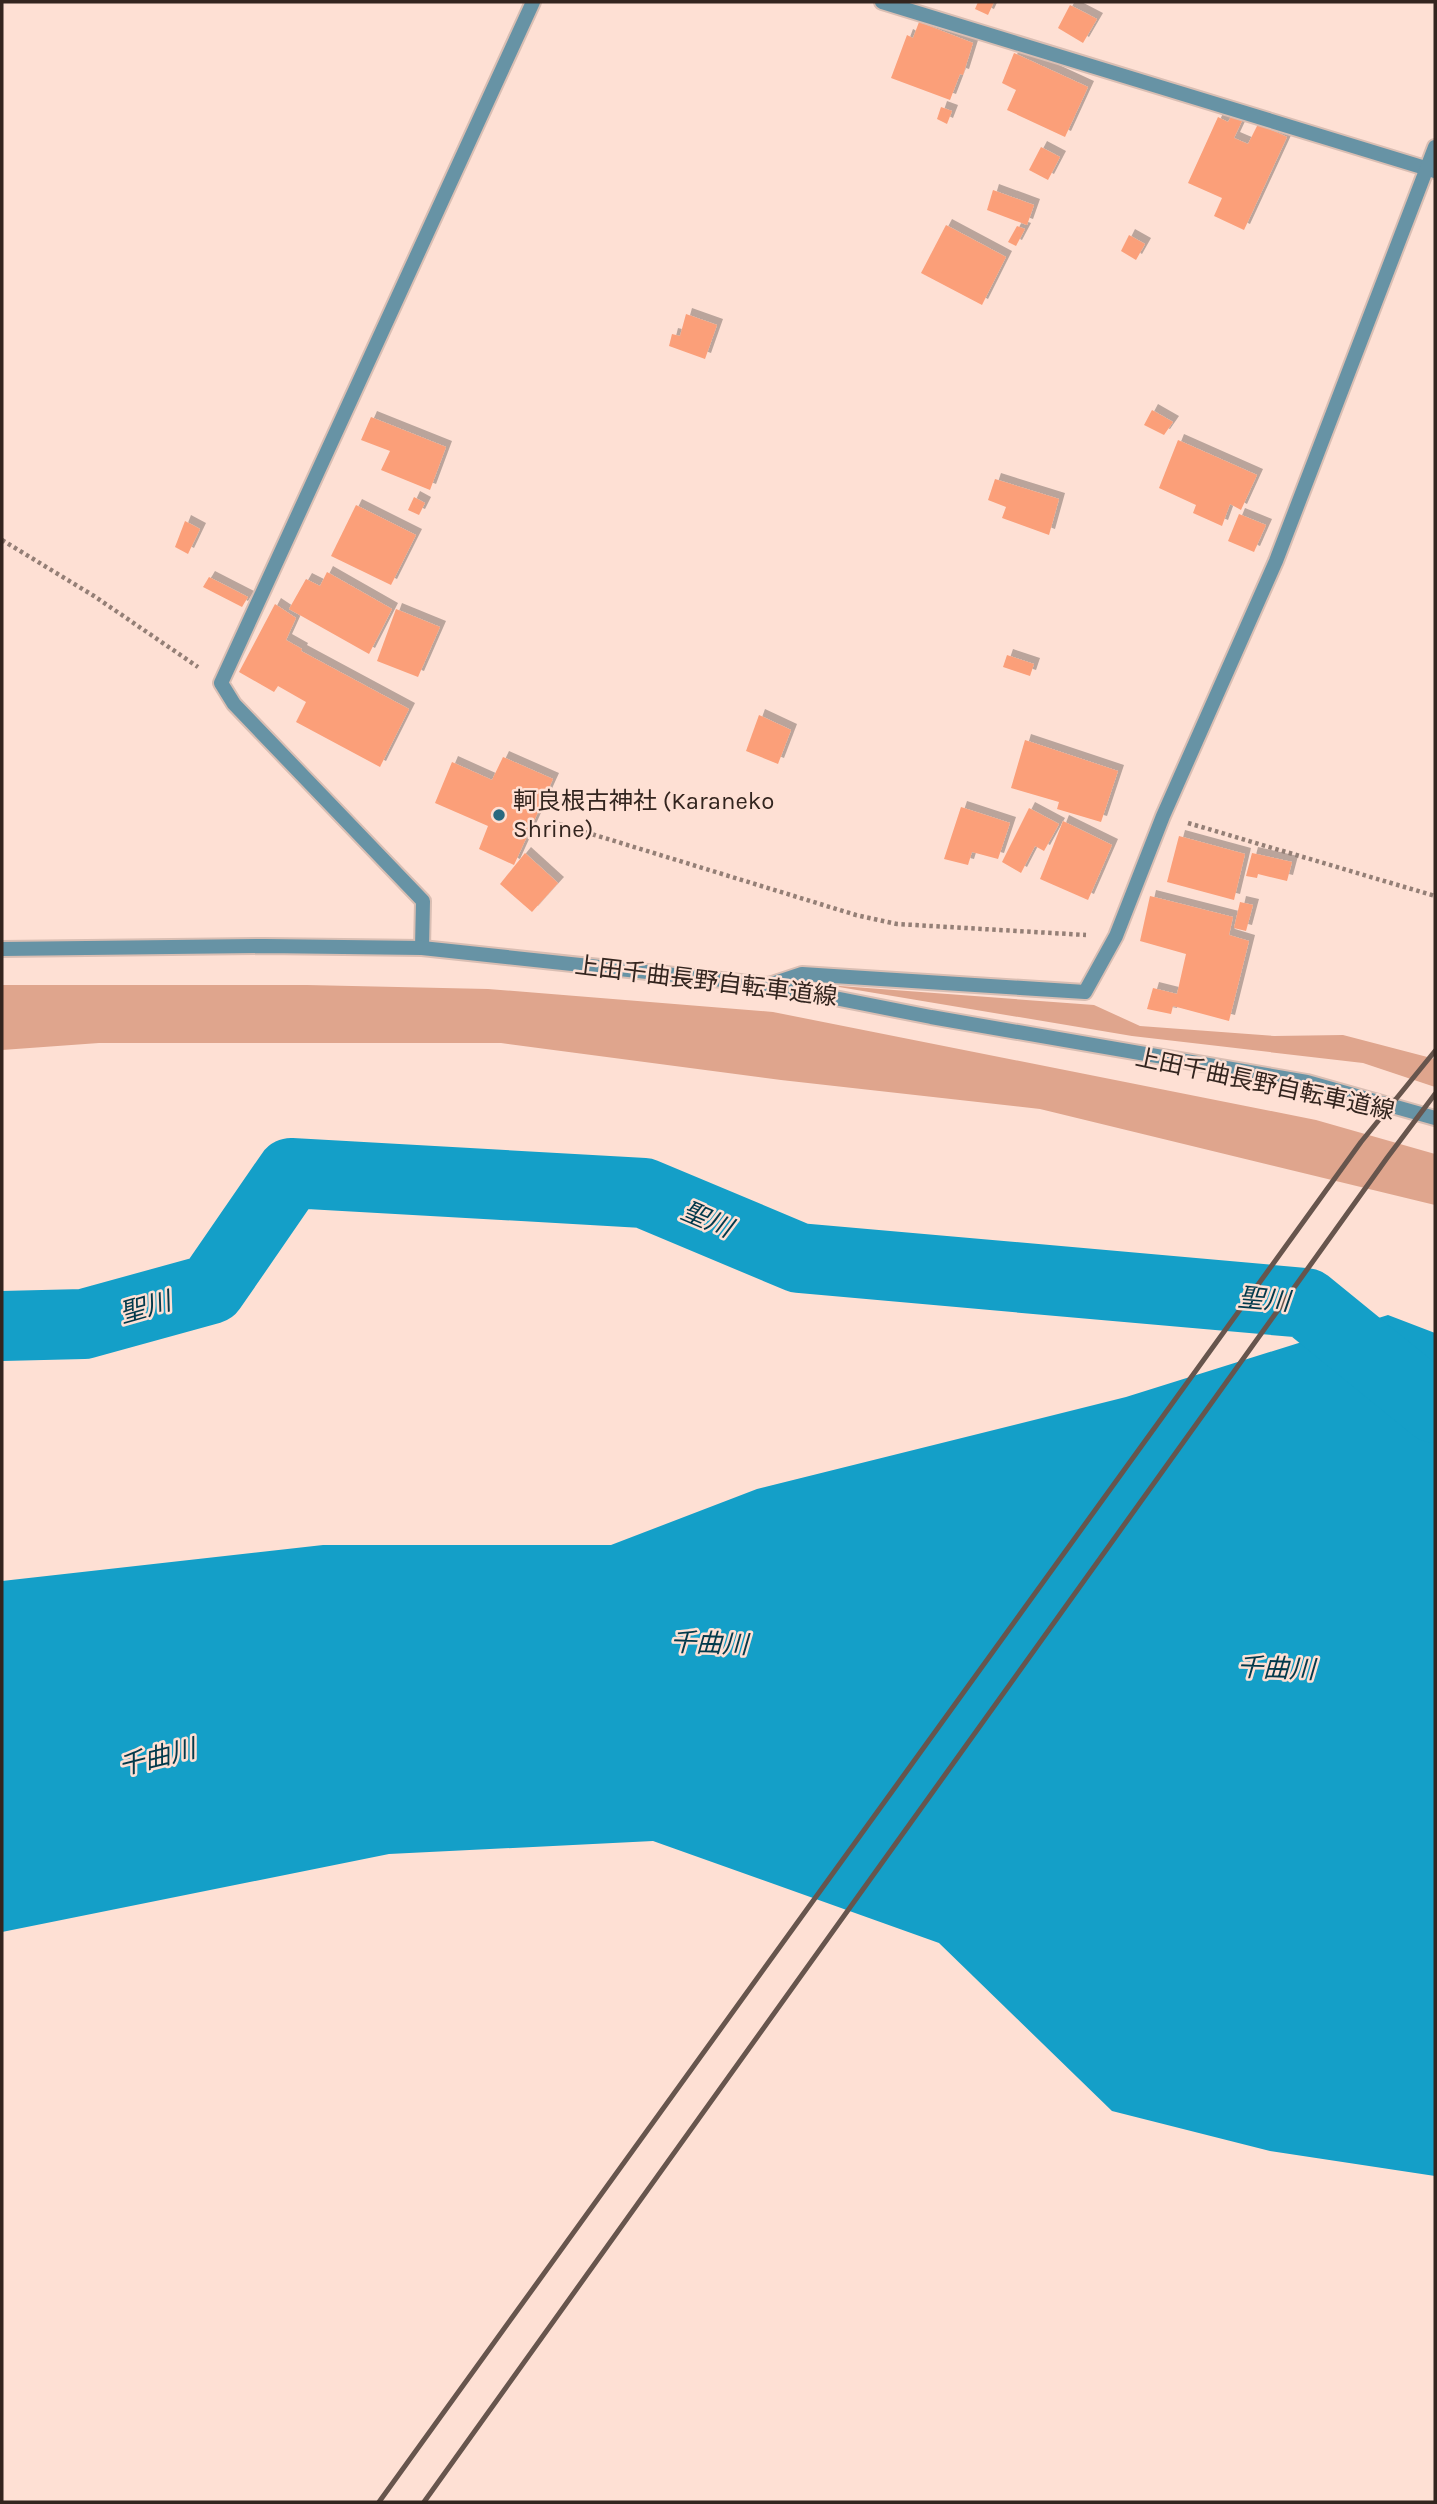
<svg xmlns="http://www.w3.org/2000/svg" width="1437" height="2504" font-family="Karla,'Noto Sans JP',sans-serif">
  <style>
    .green { fill: #dfa58d }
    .water { fill: #149fc8 }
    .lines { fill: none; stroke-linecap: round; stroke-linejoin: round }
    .river { stroke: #149fc8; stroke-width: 70 }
    .building { fill: #fb9f79; filter: url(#shadow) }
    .lane-casing { stroke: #d9beb3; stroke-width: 18 }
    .street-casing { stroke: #d9beb3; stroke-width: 18 }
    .path { stroke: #947f76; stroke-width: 4.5; stroke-dasharray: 3.5 3.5; stroke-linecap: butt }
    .lane { stroke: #6793a5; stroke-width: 14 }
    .street { stroke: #6793a5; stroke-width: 14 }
    .rail { stroke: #67554d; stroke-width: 5 }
    .poi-dot { fill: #2b697f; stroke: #fee0d4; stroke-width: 2.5 }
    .labels { text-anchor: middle; stroke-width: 5; stroke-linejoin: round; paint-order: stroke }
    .poi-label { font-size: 24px; fill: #33251f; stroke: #fee0d4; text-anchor: start }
    .street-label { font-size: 24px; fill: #33251f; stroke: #fee0d4 }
    .water-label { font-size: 26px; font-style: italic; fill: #02394b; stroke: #fee0d4 }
  </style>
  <defs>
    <filter id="shadow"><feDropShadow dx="6" dy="-6" stdDeviation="0" flood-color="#0004"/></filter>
  </defs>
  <rect width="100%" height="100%" fill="#fee0d4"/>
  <!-- green -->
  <g class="green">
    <path d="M2 985H307L488 989 773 1012 1316 1120 1435 1154V1205L1040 1109 781 1080 501 1043H99L2 1050Z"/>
    <path d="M827 985 1094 1005 1140 1026 1274 1036 1343 1035 1435 1059V1087L1363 1063 1132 1036Z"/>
  </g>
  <!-- water -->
  <path class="water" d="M1388 1315 1435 1333V2176L1270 2151 1112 2111 939 1943 653 1841 389 1854 2 1932V1581L323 1545H611L757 1489 1126 1397Z"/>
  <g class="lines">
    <!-- river -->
    <path class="river" d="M2 1326 84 1324 211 1289 291 1173 644 1193 799 1258 1306 1303 1435 1408"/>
  </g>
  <!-- building -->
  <g class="building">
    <path d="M978 2H994L988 15 975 9Z"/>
    <path d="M1070 5 1097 19 1083 43 1058 28Z"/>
    <path d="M919 22 973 43 963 75 960 74 950 100 891 78 907 35 913 38Z"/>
    <path d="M1014 53 1088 87 1065 137 1007 110 1016 90 1002 83Z"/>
    <path d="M941 107 952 111 947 124 937 119Z"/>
    <path d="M1218 117 1228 122 1231 117 1242 121 1234 138 1248 144 1258 124 1287 137 1244 230 1214 216 1222 198 1188 183Z"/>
    <path d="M1041 147 1060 157 1048 180 1029 170Z"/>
    <path d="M993 190 1034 205 1027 225 987 210Z"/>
    <path d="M946 225 1006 257 982 305 921 273Z"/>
    <path d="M1017 226 1025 229 1016 246 1008 242Z"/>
    <path d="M1129 235 1145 244 1136 260 1121 251Z"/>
    <path d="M686 314 717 325 705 359 669 346 672 334 680 336Z"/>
    <path d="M1152 410 1173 422 1164 435 1144 425Z"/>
    <path d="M371 417 446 447 430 490 381 470 390 451 361 440Z"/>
    <path d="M1178 440 1257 475 1241 510 1230 504 1222 526 1193 513 1196 505 1159 488Z"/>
    <path d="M995 479 1059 499 1049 535 1002 518 1006 507 988 500Z"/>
    <path d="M414 497 425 503 419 515 408 510Z"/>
    <path d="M356 505 416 535 391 585 331 556Z"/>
    <path d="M1239 514 1266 525 1254 552 1228 541Z"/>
    <path d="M185 521 200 529 188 554 175 547Z"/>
    <path d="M327 572 392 609 369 654 289 609 306 579 320 586Z"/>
    <path d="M209 577 248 597 242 607 203 587Z"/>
    <path d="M275 604 296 618 286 640 302 649 301 651 409 709 380 767 296 722 306 702 278 686 274 692 239 672Z"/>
    <path d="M396 609 440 627 418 677 377 661Z"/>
    <path d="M1007 655 1034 664 1030 676 1003 667Z"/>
    <path d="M759 715 791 730 778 764 746 751Z"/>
    <path d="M1025 740 1118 771 1101 822 1057 809 1059 802 1011 788Z"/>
    <path d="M503 757 553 779 514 865 479 849 488 826 435 803 452 762 492 780Z"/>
    <path d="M961 807 1010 823 998 859 972 852 968 865 944 859Z"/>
    <path d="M1029 808 1059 824 1044 851 1035 846 1021 873 1002 862Z"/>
    <path d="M1063 821 1112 845 1088 900 1040 879Z"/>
    <path d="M1179 836 1245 854 1234 900 1167 882Z"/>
    <path d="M525 853 558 883 532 912 500 884Z"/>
    <path d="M1252 853 1292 862 1287 881 1258 874 1257 878 1246 876Z"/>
    <path d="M1150 896 1233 917 1229 935 1249 941 1229 1021 1173 1006 1171 1014 1147 1009 1153 988 1177 994 1186 954 1140 941Z"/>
    <path d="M1240 902 1253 905 1246 931 1234 928Z"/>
  </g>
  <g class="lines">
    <defs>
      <g id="lane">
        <path d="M882 2 1435 171"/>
        <path d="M422 948 423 901 234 704 221 683 533 2"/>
        <path d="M769 985 931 1017 1307 1082 1435 1118"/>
      </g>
      <path id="street" d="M2 949 265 946 422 948 769 985 802 974 1085 992 1116 936 1163 816 1276 561 1435 147"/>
    </defs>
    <!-- lane casing -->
    <use href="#lane" class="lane-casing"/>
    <!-- street casing -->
    <use href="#street" class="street-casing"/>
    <!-- path -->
    <g class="path">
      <path d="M2 540 94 596 198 667"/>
      <path d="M1188 823 1435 896"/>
      <path d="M559 824 856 915 897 924 1086 935"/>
    </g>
    <!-- lane -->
    <use href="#lane" class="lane"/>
    <!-- street -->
    <use href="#street" class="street"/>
    <!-- rail -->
    <g class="rail">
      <path d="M379 2502 1361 1142 1435 1051"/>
      <path d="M424 2502 1387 1158 1435 1094"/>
    </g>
  </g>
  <!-- markers -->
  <circle class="poi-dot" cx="499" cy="815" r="7"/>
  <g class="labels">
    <!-- poi labels -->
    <g class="poi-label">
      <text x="513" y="809">軻良根古神社 (Karaneko<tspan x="513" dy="28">Shrine)</tspan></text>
    </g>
    <!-- street labels -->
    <g class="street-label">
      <text transform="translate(706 981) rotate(7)" y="8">上田千曲長野自転車道線</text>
      <text transform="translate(1265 1084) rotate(12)" y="8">上田千曲長野自転車道線</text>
    </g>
    <!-- water labels -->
    <g class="water-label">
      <text transform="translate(707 1219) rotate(23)" y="9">聖川</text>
      <text transform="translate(1264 1299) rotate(5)" y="9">聖川</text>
      <text transform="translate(145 1307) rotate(-16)" y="9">聖川</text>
      <text transform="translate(709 1643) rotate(2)" y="9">千曲川</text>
      <text transform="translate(1276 1668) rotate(2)" y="9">千曲川</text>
      <text transform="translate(157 1757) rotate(-14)" y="9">千曲川</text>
    </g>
  </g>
  <!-- border -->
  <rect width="1437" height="2504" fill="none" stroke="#33251f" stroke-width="7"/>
</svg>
